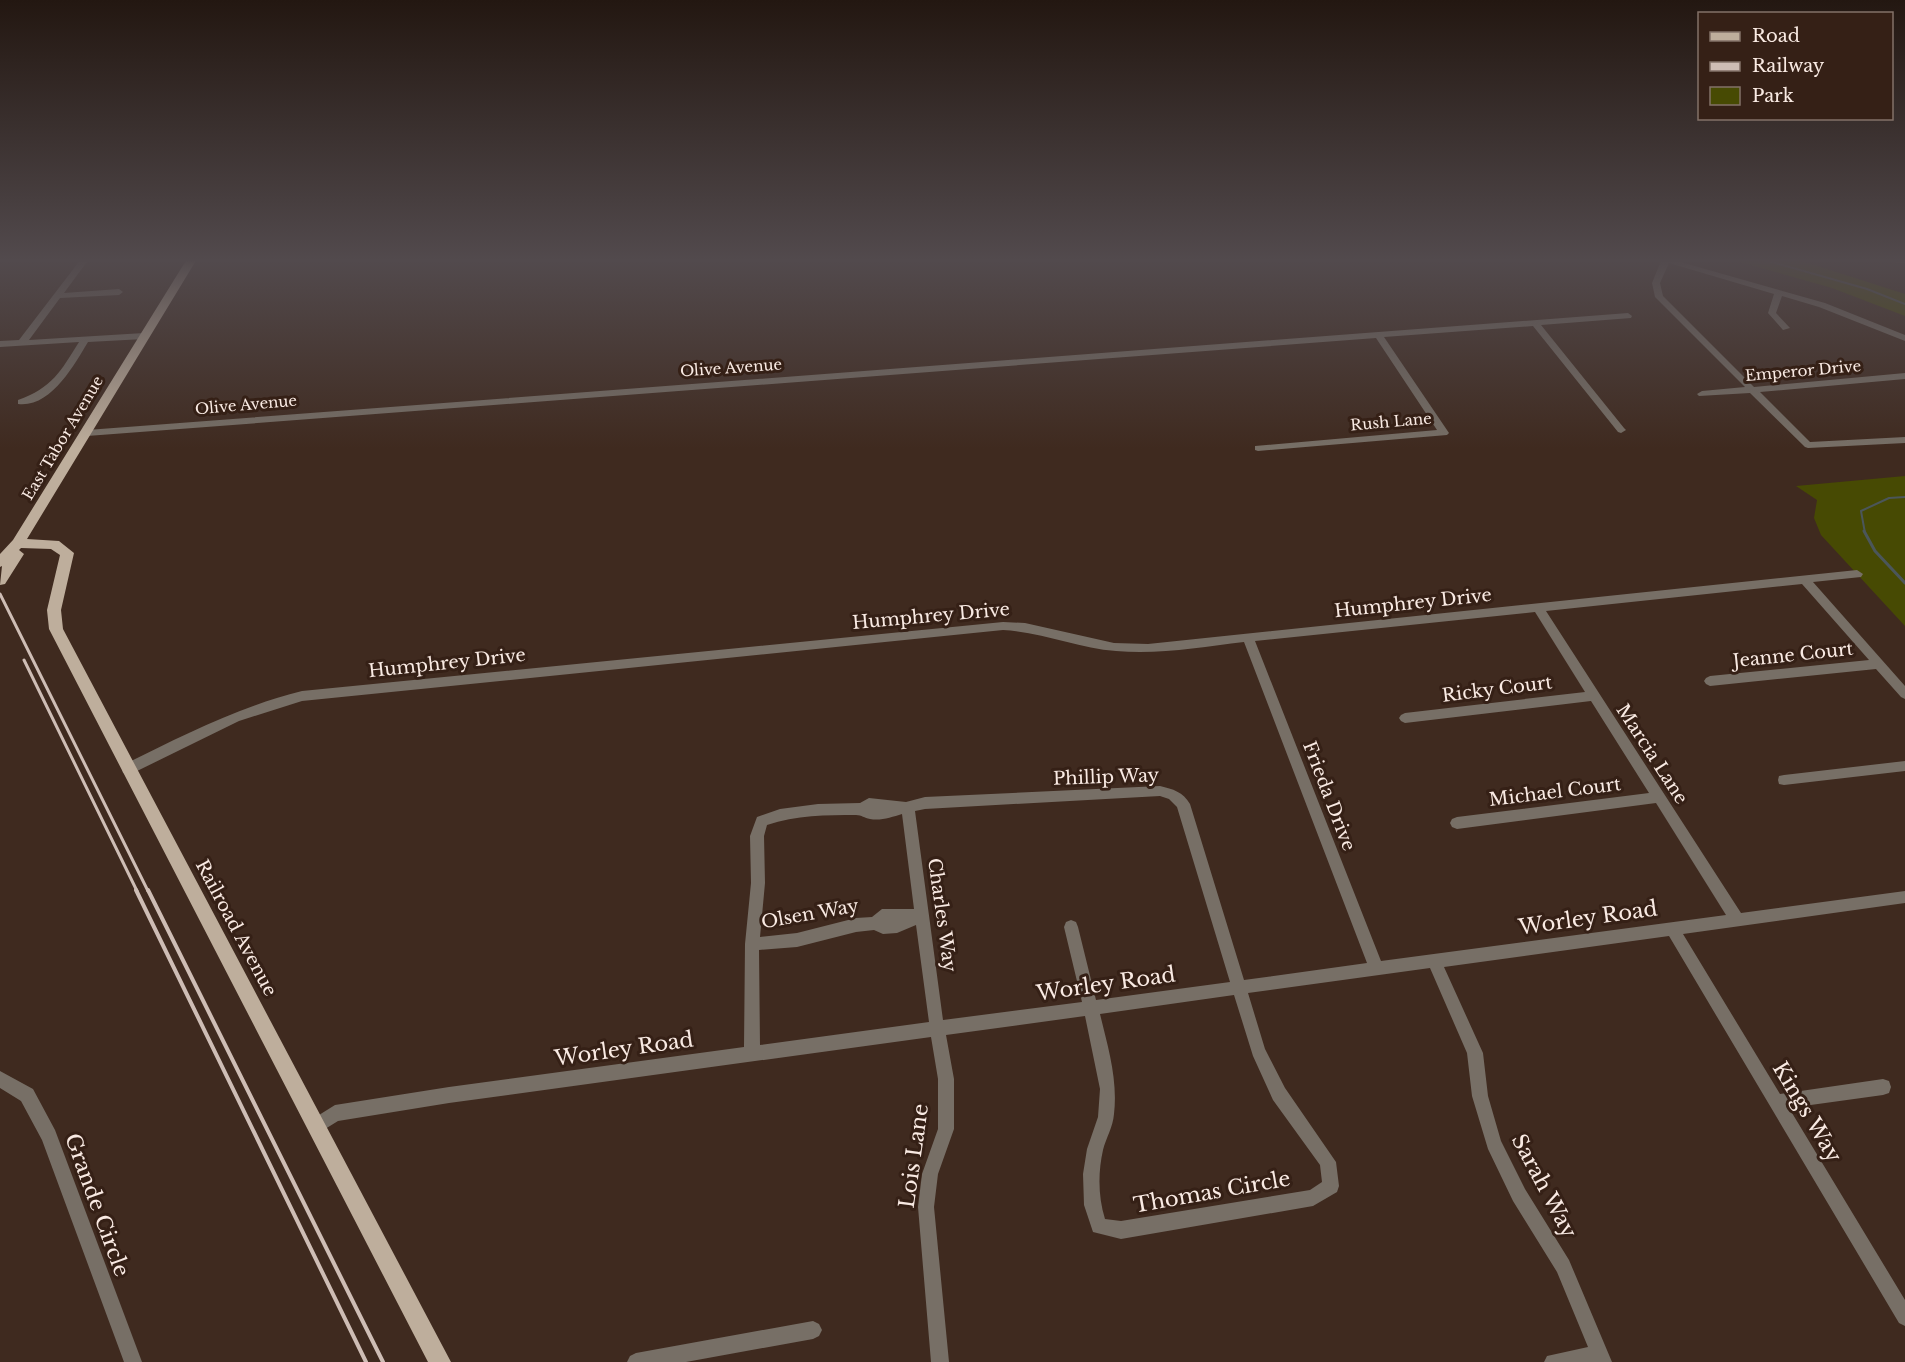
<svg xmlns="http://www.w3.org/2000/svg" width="1905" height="1362" font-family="'Libre Baskerville',serif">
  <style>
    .green { fill: #474a03 }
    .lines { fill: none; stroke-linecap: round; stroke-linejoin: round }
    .stream-far1 { stroke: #4b565a; stroke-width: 2 }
    .stream { stroke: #4b565a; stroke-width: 3 }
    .minor { fill: #776f66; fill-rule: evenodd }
    .major { fill: #beae9c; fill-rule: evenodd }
    .rail-far1 { stroke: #cebdb5; stroke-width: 3 }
    .rail { stroke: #cebdb5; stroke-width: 4 }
    .labels { text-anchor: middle; stroke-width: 6; stroke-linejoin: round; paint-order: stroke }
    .far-street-label { font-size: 15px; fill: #f9eae3; stroke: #352016 }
    .street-label { font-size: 18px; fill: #f9eae3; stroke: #352016 }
    .near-street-label { font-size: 21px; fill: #f9eae3; stroke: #352016 }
  </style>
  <rect width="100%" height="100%" fill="#3f2a1f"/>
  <!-- green -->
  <g class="green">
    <path d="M1730 259H1796L1905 294V316L1832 288Z"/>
    <path d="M1905 476V626L1821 535 1814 518 1817 500 1796 486Z"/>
  </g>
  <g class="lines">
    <!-- stream-far1 -->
    <g class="stream-far1">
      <path d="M1761 259 1867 289 1905 304"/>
      <path d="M1865 533 1861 511 1889 498 1905 497"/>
    </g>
    <!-- stream -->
    <path class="stream" d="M1864 531 1875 551 1905 583"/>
    <!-- minor -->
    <g class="minor">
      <path d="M81 259H89L64 293 119 289 123 292 119 295 60 298 29 340 144 333 148 336 144 339 88 342C74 365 51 408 18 404V400C52 388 61 371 79 342L0 347V341L19 340Z"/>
      <path d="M1658 259H1670L1825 303 1905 335V341L1819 307 1782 296 1776 313 1790 328 1783 330 1768 313 1774 294 1669 263 1660 283 1663 296 1754 387 1905 373V379L1760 392 1810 442 1905 437V443L1808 448 1805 447 1750 393 1699 396 1697 394 1702 391 1745 387 1655 297 1652 283 1661 261Z"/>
      <path d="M1872 259H1905V263L1876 261Z"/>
      <path d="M1628 313 1632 316 1631 318 1541 325 1624 428 1626 430 1621 433 1618 432 1533 326 1384 337 1449 433 1447 435 1258 451 1255 450V446L1437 430 1376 338 87 436 82 433 87 430Z"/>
      <path d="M1857 570 1863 574 1861 577 1813 582 1905 686V699L1901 697 1876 669 1710 686 1706 684 1704 681 1706 678 1710 676 1869 660 1802 584 1546 611 1741 913 1905 891V903L1683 934 1780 1094 1883 1079 1889 1081 1891 1087 1889 1093 1883 1095 1789 1108 1905 1300V1326L1899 1323 1669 936 1444 967 1483 1053 1488 1096 1501 1141 1525 1189 1569 1260 1612 1362H1544L1547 1356 1588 1347 1557 1272 1513 1201 1488 1149 1472 1096 1467 1053 1430 968 1248 993 1265 1049 1285 1088 1336 1162 1339 1186 1337 1192 1313 1206 1121 1239 1093 1232 1084 1205 1083 1174 1087 1149 1098 1117 1100 1089 1085 1016 946 1035 954 1079V1129L938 1174 934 1207 949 1362H931L918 1207 922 1174 938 1129V1079L931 1037 449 1103 338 1121 317 1134 311 1132 309 1126 311 1120 335 1105 449 1087 744 1047 745 944 751 883 750 836 757 817 780 809 818 804 860 803 869 798 906 802 925 797 1160 786C1173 789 1183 792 1190 804L1244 980 1367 963 1244 642C1202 647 1158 655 1116 651 1078 648 1042 632 1003 630L302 701 239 721 133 773 128 774 123 773 122 769 123 765C182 736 238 707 302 691L1003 622 1025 623 1114 643 1148 644ZM1535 612 1585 692 1405 713 1401 715 1399 718 1401 721 1405 723 1591 701 1649 793 1457 817 1452 819 1450 823 1452 827 1457 829 1656 803 1726 915 1381 961 1255 641ZM1160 796 1169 799 1177 807 1230 982 1096 1000 1078 927 1076 922 1071 920 1066 922 1064 927 1082 1002 943 1020 915 811 925 809ZM902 814 914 909H882L872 917 856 918 797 933 760 937 765 883 764 836 767 825C796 815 827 815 856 815 862 815 864 818 870 819 881 821 892 817 902 814ZM916 925 929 1022 760 1045 759 950 797 947 856 932 874 930 883 934 897 933ZM1234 995 1253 1056 1273 1100 1320 1165 1322 1182 1310 1190 1121 1221 1105 1219C1098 1197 1098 1172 1103 1150 1106 1138 1113 1127 1114 1114 1118 1080 1108 1047 1100 1014Z"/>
      <path d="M1905 761V771L1784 785 1779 784 1778 780 1779 776 1784 775Z"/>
      <path d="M0 1071 33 1089 55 1130 142 1362H124L42 1140 21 1101 0 1088Z"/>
      <path d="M813 1321 819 1324 822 1330 819 1336 813 1339 686 1362H627L630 1356 636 1353Z"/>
    </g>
    <!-- major -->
    <path class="major" d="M187 259H197L27 539 59 541 74 553 61 610 63 629 451 1362H428L49 629 47 610 60 555 51 549 21 548 19 550 24 554 5 584 0 585 2 566 0 567V554L13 540Z"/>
    <!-- rail-far1 -->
    <g class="rail-far1">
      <path d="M0 594 148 891"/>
      <path d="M24 660 137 891"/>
    </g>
    <!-- rail -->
    <g class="rail">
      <path d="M136 890 366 1362"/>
      <path d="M148 890 383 1362"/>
    </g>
  </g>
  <!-- sky -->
  <linearGradient id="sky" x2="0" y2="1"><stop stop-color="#231711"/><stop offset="0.58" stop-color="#524a4d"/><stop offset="1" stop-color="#524a4d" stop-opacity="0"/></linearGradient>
  <rect width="1905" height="449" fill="url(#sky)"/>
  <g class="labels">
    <!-- far-street labels -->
    <g class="far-street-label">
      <text transform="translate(731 368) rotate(-4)" y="5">Olive Avenue</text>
      <text transform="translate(1803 371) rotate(-5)" y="5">Emperor Drive</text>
      <text transform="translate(246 405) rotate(-5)" y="5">Olive Avenue</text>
      <text transform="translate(1391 422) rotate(-5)" y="5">Rush Lane</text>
      <text transform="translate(63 438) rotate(-59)" y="5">East Tabor Avenue</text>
    </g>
    <!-- street labels -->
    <g class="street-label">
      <text transform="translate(1413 603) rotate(-6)" y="6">Humphrey Drive</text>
      <text transform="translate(931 616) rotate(-5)" y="6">Humphrey Drive</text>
      <text transform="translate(1793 655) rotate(-6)" y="6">Jeanne Court</text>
      <text transform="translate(447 663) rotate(-6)" y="6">Humphrey Drive</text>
      <text transform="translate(1497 689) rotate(-7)" y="6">Ricky Court</text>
      <text transform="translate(1652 754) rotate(57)" y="6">Marcia Lane</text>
      <text transform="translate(1106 777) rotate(-2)" y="6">Phillip Way</text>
      <text transform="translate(1555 792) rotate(-7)" y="6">Michael Court</text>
      <text transform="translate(1329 796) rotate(69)" y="6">Frieda Drive</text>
      <text transform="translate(810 914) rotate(-10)" y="6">Olsen Way</text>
      <text transform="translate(942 915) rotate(82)" y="6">Charles Way</text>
      <text transform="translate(236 928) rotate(62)" y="6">Railroad Avenue</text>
    </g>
    <!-- near-street labels -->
    <g class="near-street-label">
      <text transform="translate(1588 918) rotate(-8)" y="7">Worley Road</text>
      <text transform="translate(1106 984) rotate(-8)" y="7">Worley Road</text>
      <text transform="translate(624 1049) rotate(-8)" y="7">Worley Road</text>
      <text transform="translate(1807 1112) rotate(59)" y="7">Kings Way</text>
      <text transform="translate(914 1156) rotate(-82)" y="7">Lois Lane</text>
      <text transform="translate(1544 1186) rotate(62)" y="7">Sarah Way</text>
      <text transform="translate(1212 1192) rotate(-10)" y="7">Thomas Circle</text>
      <text transform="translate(97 1205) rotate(70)" y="7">Grande Circle</text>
    </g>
  </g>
  <!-- legend -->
  <rect x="1698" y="12" width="195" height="108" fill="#352016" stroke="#837168" stroke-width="1.5"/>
  <rect x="1710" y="32" width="30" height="9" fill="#beae9c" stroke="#837168" stroke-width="1.5"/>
  <text x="1752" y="42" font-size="18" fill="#f9eae3">Road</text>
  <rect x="1710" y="62" width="30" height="9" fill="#cebdb5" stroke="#837168" stroke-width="1.5"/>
  <text x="1752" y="72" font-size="18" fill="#f9eae3">Railway</text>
  <rect x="1710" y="87" width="30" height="18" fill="#474a03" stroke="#837168" stroke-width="1.5"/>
  <text x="1752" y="102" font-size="18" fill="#f9eae3">Park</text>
</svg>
